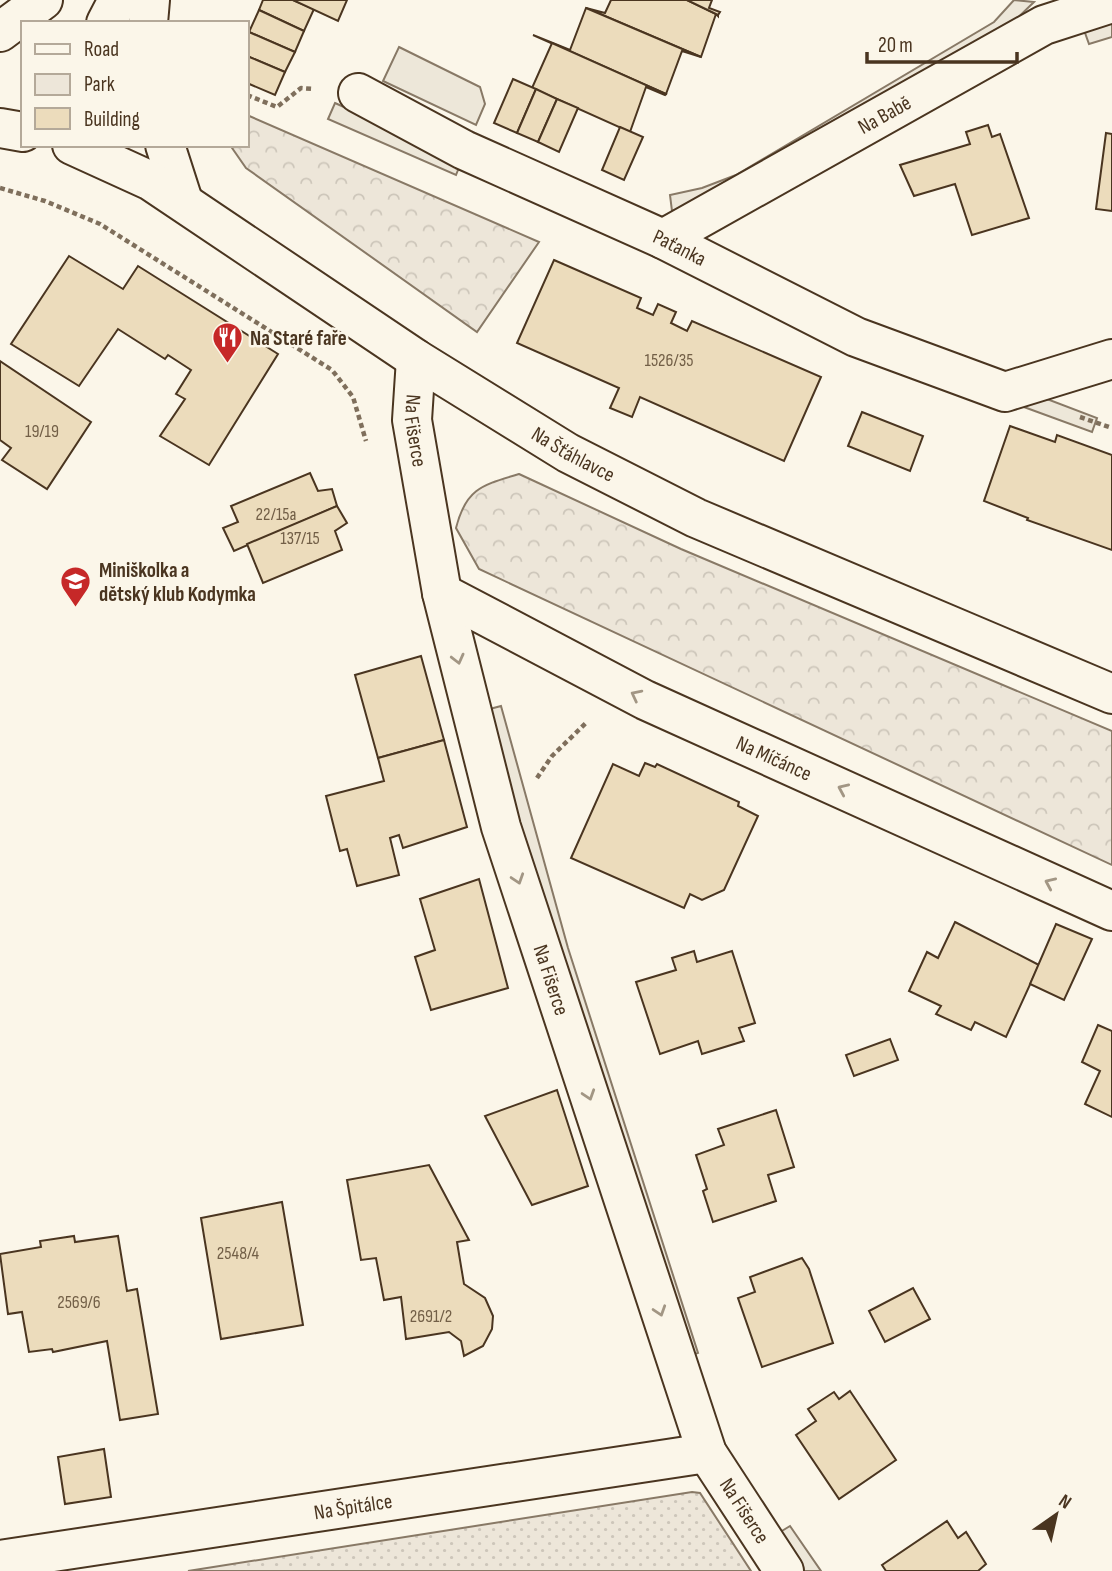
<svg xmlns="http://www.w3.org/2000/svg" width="1112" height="1571" font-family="'Sofia Sans Condensed',sans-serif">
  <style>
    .green { fill: url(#green-dots); stroke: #887966; stroke-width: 2 }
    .forest { fill: url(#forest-crowns); stroke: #887966; stroke-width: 2 }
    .parking { fill: #ede7d9; stroke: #887966; stroke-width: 2 }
    .building { fill: #ecdcbc; stroke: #4a3520; stroke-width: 2 }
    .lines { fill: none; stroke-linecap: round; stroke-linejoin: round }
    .minor-casing { stroke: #4a3520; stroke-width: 42 }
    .tertiary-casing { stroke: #4a3520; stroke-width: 42 }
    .path { stroke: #7f6f5c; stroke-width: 4.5; stroke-dasharray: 5 3.5; stroke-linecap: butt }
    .minor { stroke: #fbf6e9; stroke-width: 38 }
    .tertiary { stroke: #fbf6e9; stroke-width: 38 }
    .oneway { stroke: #a29684 }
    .labels { text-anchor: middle; stroke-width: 5; stroke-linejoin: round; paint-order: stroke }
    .number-label { font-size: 18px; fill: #725f47 }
    .street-label { font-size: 21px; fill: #4a3520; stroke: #fbf6e9 }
    .poi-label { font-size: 21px; font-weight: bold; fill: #4a3520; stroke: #fbf6e9; text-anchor: start }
  </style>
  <defs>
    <pattern id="green-dots" width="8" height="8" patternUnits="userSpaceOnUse" patternTransform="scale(1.75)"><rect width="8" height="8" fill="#ede6d9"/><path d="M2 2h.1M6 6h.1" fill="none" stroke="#cdc6ba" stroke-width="1.8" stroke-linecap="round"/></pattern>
    <pattern id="forest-crowns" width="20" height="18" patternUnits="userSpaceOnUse" patternTransform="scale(1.75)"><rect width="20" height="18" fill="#ede6d9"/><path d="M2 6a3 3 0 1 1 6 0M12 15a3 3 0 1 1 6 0" fill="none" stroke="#cdc6ba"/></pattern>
  </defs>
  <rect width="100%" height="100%" fill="#fbf6e9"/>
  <!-- green -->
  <path class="green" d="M692 1492 700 1493 751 1571H188Z"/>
  <!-- forest -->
  <g class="forest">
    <path d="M247 115 539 242 477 332 246 168 230 145H247Z"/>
    <path d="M519 474 681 549 1112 731V865L479 569 456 528C466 488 483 485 519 474Z"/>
  </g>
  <!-- parking -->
  <g class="parking">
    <path d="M1014 0 1034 2 1001 34 716 200 672 211 670 195 702 188 736 175 994 22Z"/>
    <path d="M1112 20V37L1089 44 1084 30Z"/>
    <path d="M399 47 480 87 485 104 476 125 383 81Z"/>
    <path d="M335 103 462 160 456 175 328 119Z"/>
    <path d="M1018 388 1097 418 1092 432 1013 403Z"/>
    <path d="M501 706 568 948 698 1353 684 1358 658 1282 486 710Z"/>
    <path d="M790 1526 821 1571H802L777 1534Z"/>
  </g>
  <!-- building -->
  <g class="building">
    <path d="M263 0H293L314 9 304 31 259 10Z"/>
    <path d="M293 0H347L338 21Z"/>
    <path d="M611 0H687L718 15V16L716 14 701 57 586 8 605 13Z"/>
    <path d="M687 0H712L709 8 720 12 718 15Z"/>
    <path d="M586 8 701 57 682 51 666 94 533 35 570 50Z"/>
    <path d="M259 10 304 31 295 52 249 32Z"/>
    <path d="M249 32 295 52 285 72 247 56Z"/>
    <path d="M552 43 666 94 665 95 646 87 630 132 532 88Z"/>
    <path d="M247 56 285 72 275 95 247 83Z"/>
    <path d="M513 79 536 89 517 133 494 123Z"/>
    <path d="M536 89 557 99 538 142 517 133Z"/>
    <path d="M557 99 578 108 559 152 538 142Z"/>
    <path d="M988 125 992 137 1000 134 1029 218 972 235 955 184 914 196 900 165 970 144 966 132Z"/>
    <path d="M620 127 643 137 624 180 602 170Z"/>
    <path d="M1106 133 1112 134V211L1096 209Z"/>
    <path d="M69 256 123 289 138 266 278 354 209 465 160 436 185 399 176 394 191 370 168 355 165 359 118 329 79 386 11 344Z"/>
    <path d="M554 260 641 298 637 308 653 315 658 304 676 312 671 323 687 331 692 321 821 377 784 461 640 397 632 417 610 408 619 388 517 343Z"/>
    <path d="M0 361 91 422 47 489 2 460 11 448 0 440Z"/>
    <path d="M862 412 923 436 910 471 848 446Z"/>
    <path d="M1010 426 1055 442 1057 435 1112 455V550L1027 520 1028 518 984 501Z"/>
    <path d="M310 473 318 491 332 489 337 506 234 551 223 528 238 522 231 506Z"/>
    <path d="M337 506 347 523 335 531 342 550 263 583 247 544Z"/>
    <path d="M421 656 444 740 378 758 355 675Z"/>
    <path d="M444 740 467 827 403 848 399 835 390 838 399 875 357 886 347 849 340 851 326 796 384 781 378 758Z"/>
    <path d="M645 763 655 767 657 764 739 802 738 806 758 816 724 890 702 900 690 894 684 908 571 858 613 764 639 776Z"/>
    <path d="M479 879 508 988 431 1010 415 957 435 950 420 899Z"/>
    <path d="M955 922 1039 965 1006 1037 975 1022 971 1030 936 1014 941 1006 909 991 927 952 938 958Z"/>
    <path d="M1056 924 1092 939 1064 1000 1030 984Z"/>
    <path d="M694 951 697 962 732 951 755 1023 739 1028 744 1041 702 1054 698 1041 660 1054 636 982 676 970 672 958Z"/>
    <path d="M1098 1025 1112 1031V1117L1085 1104 1100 1071 1082 1062Z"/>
    <path d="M890 1039 898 1060 854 1076 846 1055Z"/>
    <path d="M557 1090 588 1186 532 1205 485 1116Z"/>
    <path d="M776 1110 794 1167 768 1175 776 1201 713 1222 703 1191 707 1189 696 1155 724 1145 718 1129Z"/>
    <path d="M429 1165 469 1240 457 1242 464 1284 485 1298 493 1316 492 1329 483 1346 464 1356 461 1341 449 1332 406 1339 401 1297 384 1300 376 1258 361 1260 347 1180Z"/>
    <path d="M282 1202 303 1325 221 1339 201 1218Z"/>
    <path d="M74 1236 75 1242 118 1236 127 1291 137 1289 158 1414 120 1420 107 1341 53 1352 52 1349 29 1352 22 1312 8 1314 0 1254 41 1247 40 1241Z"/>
    <path d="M802 1258 809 1269 833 1343 762 1367 738 1298 755 1292 750 1277Z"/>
    <path d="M913 1288 930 1319 885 1342 869 1311Z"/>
    <path d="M850 1391 896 1460 839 1499 796 1435 816 1421 808 1409 834 1392 839 1399Z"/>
    <path d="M104 1449 111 1497 65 1504 58 1457Z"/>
    <path d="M947 1521 958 1538 966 1532 986 1564 978 1571H886L882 1565Z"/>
  </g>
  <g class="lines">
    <defs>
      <g id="minor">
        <path d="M106 23 118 0"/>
        <path d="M148 23 150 0"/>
        <path d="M0 32 43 0"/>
        <path id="s1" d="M358 93 464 150 663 239 856 337 1005 392 1112 359"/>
        <path d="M165 145 183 201"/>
        <path id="s2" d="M663 239 1044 25 1112 3"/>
        <path id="s3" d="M416 359 412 420 442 593 501 827 707 1453 784 1571"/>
        <path id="s4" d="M442 593 645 700 1112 911"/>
        <path id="s5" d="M0 1560 707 1453"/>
      </g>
      <g id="tertiary">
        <path d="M0 128 23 132"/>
        <path id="s6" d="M72 145 151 181 416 359 568 453 696 518 1112 694"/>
      </g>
    </defs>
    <!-- minor casing -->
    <use href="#minor" class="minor-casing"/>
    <!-- tertiary casing -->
    <use href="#tertiary" class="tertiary-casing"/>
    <!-- path -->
    <g class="path">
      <path d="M247 95 277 107 301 88 314 89"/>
      <path d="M0 188 45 201 100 224 332 370 353 397 366 441"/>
      <path d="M1080 417 1112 428"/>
      <path d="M537 778 552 756 587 722"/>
    </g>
    <!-- minor -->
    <use href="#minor" class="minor"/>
    <!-- tertiary -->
    <use href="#tertiary" class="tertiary"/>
  </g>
  <!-- one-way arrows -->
  <defs><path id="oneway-chevron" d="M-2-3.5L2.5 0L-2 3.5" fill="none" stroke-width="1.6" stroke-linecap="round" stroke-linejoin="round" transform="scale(1.75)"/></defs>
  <g class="oneway">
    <use href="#oneway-chevron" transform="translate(458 659) rotate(76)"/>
    <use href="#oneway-chevron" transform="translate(636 695) rotate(-153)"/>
    <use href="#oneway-chevron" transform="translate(843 789) rotate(-156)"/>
    <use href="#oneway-chevron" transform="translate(518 879) rotate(72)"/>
    <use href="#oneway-chevron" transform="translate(1050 883) rotate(-156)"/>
    <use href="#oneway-chevron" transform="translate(589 1095) rotate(72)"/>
    <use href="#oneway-chevron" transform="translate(660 1311) rotate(72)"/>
  </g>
  <!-- icons -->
  <defs>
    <symbol id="restaurant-pin" viewBox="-11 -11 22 30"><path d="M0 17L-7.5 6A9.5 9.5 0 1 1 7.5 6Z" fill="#c62828" stroke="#fbf6e9"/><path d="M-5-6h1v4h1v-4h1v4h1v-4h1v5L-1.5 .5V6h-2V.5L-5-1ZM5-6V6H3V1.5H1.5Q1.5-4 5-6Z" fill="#fff"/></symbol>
    <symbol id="school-pin" viewBox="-11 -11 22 30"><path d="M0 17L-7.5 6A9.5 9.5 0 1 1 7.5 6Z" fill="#c62828" stroke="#fbf6e9"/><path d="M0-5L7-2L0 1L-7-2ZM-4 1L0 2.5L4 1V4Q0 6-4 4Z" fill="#fff"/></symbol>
  </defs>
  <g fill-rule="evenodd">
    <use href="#restaurant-pin" x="210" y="320" width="35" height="47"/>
    <use href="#school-pin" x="58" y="564" width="35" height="47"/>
  </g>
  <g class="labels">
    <!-- number labels -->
    <g class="number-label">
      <text x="669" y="366">1526/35</text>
      <text x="42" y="437">19/19</text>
      <text x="276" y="520">22/15a</text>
      <text x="300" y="544">137/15</text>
      <text x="238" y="1259">2548/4</text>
      <text x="79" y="1308">2569/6</text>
      <text x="431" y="1322">2691/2</text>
    </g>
    <!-- street labels -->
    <g class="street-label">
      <text dy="7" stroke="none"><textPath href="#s2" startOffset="254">Na Babě</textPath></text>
      <text dy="7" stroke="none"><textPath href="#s1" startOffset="357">Paťanka</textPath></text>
      <text dy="7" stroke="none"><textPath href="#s3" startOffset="72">Na Fišerce</textPath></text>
      <text dy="7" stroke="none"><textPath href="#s6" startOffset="590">Na Šťáhlavce</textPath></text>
      <text dy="7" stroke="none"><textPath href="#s4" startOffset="371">Na Míčánce</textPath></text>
      <text dy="7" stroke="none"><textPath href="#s3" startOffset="639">Na Fišerce</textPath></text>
      <text dy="7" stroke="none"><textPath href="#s5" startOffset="357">Na Špitálce</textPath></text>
      <text dy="7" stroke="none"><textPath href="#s3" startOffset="1206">Na Fišerce</textPath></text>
    </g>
    <!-- poi labels -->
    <g class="poi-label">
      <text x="250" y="345">Na Staré faře</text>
      <text x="99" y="577">Miniškolka a<tspan x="99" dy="24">dětský klub Kodymka</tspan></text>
    </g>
  </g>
  <!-- legend -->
  <rect x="21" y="21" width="228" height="126" fill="#fbf6e9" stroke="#b4a999" stroke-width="2"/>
  <rect x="35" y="44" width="35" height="10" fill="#fbf6e9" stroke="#b4a999" stroke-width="2"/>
  <text x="84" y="56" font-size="21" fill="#4a3520">Road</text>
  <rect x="35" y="74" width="35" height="21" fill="#ede6d9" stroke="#b4a999" stroke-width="2"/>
  <text x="84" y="91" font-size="21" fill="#4a3520">Park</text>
  <rect x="35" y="108" width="35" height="21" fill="#ecdcbc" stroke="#b4a999" stroke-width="2"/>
  <text x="84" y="126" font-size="21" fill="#4a3520">Building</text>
  <!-- north arrow -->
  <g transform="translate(1056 1515) rotate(34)" stroke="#fbf6e9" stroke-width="5" paint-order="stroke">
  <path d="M0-5L12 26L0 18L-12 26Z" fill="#4a3520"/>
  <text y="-10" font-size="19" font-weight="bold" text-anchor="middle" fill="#4a3520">N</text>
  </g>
  <!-- scale -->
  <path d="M867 52v10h150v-10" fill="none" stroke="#4a3520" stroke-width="3.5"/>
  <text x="878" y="52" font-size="21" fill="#4a3520" stroke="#fbf6e9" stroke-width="5" paint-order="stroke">20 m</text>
</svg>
